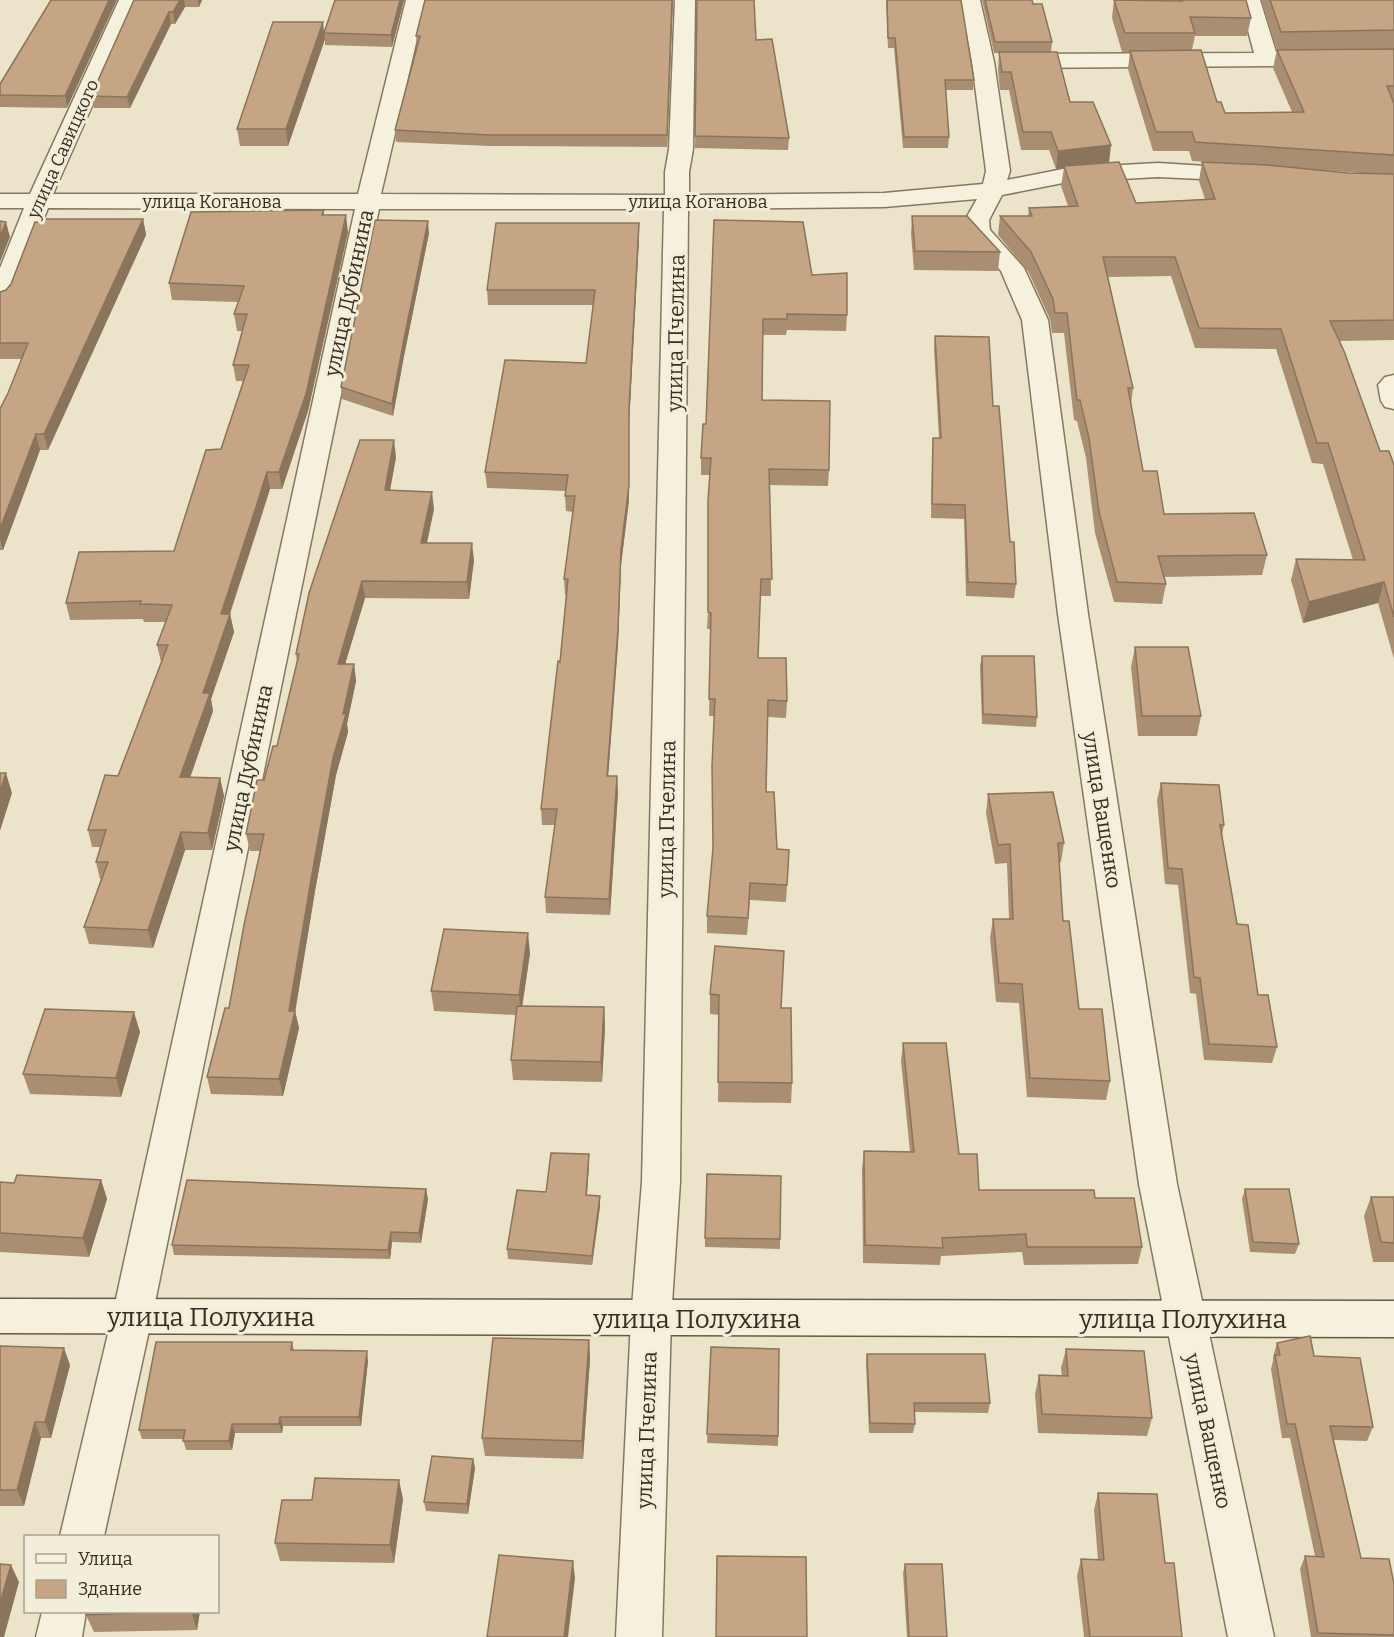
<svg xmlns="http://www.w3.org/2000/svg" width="1394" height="1637" font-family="Bitter,serif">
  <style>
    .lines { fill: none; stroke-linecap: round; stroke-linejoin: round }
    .minor-casing { stroke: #867860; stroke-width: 3 }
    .secondary-casing { stroke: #685943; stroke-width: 3 }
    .minor { fill: #f6f1dd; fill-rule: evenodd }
    .secondary { fill: #f6f1dd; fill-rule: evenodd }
    .wall { fill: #a98e72; fill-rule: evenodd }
    .shaded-wall { fill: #8a745c }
    .building { fill: #c5a584; stroke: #8a745c; stroke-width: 1.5 }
    .labels { text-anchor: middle; stroke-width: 6; stroke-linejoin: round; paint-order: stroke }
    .far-street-label { font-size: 18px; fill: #382f22; stroke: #f3eed9 }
    .street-label { font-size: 21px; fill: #382f22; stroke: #f3eed9 }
    .near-street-label { font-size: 26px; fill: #382f22; stroke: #f3eed9 }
  </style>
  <rect width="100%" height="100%" fill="#ebe4ca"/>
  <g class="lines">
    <defs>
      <g id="minor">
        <path d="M119 0H139L53 194H358L406 0H426L381 194 665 195V172L669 149 675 0H695L693 149 689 172V195L884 193 983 184 986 171 972 62 960 0H980L994 62 1010 171 1007 180 1068 168 1158 163 1254 169 1258 174 1254 179 1246 181 1158 177 1068 182 1002 195 989 220 990 230 1024 268 1048 320 1088 614 1177 1184 1274 1637H1228L1139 1184 1058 614 1022 320 1001 271 966 232 965 220 977 199 884 207 688 209 680 1182 671 1319 662 1637H616L631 1319 642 1182 664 209H379L152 1317 104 1536H60L112 1317 355 209 48 208 13 299 9 304 0 307V268L24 208H0V194H30Z"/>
        <path d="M1240 0H1260L1276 52 1394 51V65L1015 68 1007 66 1004 61 1007 56 1015 54 1254 53Z"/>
        <path d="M1394 375V409L1385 407 1381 401 1378 385 1385 377Z"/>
        <path d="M42 1612H86L82 1637H36Z"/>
      </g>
      <path id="secondary" d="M0 1299 1394 1301V1337L0 1333Z"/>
    </defs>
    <!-- minor casing -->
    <use href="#minor" class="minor-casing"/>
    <!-- secondary casing -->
    <use href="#secondary" class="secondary-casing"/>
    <!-- minor -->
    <use href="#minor" class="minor"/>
    <!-- secondary -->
    <use href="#secondary" class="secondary"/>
  </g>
  <!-- wall -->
  <g class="wall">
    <path d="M51 0 67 108 0 107V84Z"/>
    <path d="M134 0H202L199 7H185L175 24H171L130 108H94L91 96Z"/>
    <path d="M335 0H404L392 47 325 45V39L288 146H240L237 129 324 33Z"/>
    <path d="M425 0H673L667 147 490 146 396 142 395 130 417 47 416 36Z"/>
    <path d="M697 0 756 40 789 138 788 150 695 148Z"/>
    <path d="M886 0H961L974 80 973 90H946L949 137 948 148H903L894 48H888Z"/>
    <path d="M982 0H1032L1033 4 1052 42 1051 52 1070 102 1109 163 1136 203 1205 199 1199 181 1202 162H1208L1192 161 1189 151H1153L1128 69 1130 52H1122L1112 18 1114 0 1173 1 1172 0H1246L1251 18 1247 36H1195L1192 50 1217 102 1225 113 1292 112 1273 68 1277 50 1261 0H1394V340L1339 341 1380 451 1394 465V659L1378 603 1303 623 1291 580 1296 559 1353 560 1323 464 1312 463 1276 349 1195 348 1171 276 1108 277 1133 388 1131 404 1143 471 1164 514 1267 555 1262 575 1164 577 1166 584 1162 604 1114 602 1095 533 1086 458 1077 421 1074 420 1064 333H1052L1050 319 1028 271 998 235 1000 216H1028L1029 208 1068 206 1061 186 1064 168 1056 169 1049 150H1021L1009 90H1000L998 70 999 53H994ZM1305 169 1376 174 1348 173Z"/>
    <path d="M324 210V215L348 232 308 411 282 489H270L259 524 230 614 234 632 211 699 213 711 190 778H220L224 796 212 850H185L153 948 89 944 84 927 101 879H100L96 862 100 847H92L88 830 118 776 161 662 157 645 165 622H144L143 619 70 620 66 603 174 551 221 449 243 381H236L233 365 242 331H237L234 314 238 302 172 300 169 283Z"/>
    <path d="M912 216 1000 252 998 271 914 270 911 234Z"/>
    <path d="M143 219 146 235 48 450H40L3 550H0V409L8 393 22 359H0V292L6 290Z"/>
    <path d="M714 220 812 275 847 315 846 331 787 330 786 335H763L762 400 829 470 828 486 770 485 771 596H760L758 658 787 701 786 718 767 717 766 792 777 849 789 850 786 902 750 900 747 935 707 933V916L713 852 714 716H709L711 629H707L708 612 710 475H701V458L706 424Z"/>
    <path d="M429 233 404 356 393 416 342 399 341 387Z"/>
    <path d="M639 238 629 424V500L621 565 618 644 608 776 618 792 610 915 546 913 545 897 555 825H542L541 809 560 662 566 595H565L564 579 573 512 566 511 565 496 566 491 487 488 485 472 586 363 593 305H488L487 290Z"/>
    <path d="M935 336 993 406 1016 584 1014 598 966 596 964 519 931 518 932 452 933 438H939L934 349Z"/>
    <path d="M396 457 390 490 434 509 427 543 474 560 469 599 365 598 345 664H354L356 681 347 724 348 732 336 775 315 891 295 1011 299 1028 283 1096 211 1094 207 1077 229 1008 260 851H250L246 834 277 746 297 662 296 654Z"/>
    <path d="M1135 647 1201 716 1197 736H1138L1131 667Z"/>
    <path d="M982 656 1037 717 1036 727 982 724 980 666Z"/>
    <path d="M1161 783 1224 825 1222 835 1237 924 1258 995 1277 1047 1272 1063 1204 1060 1196 994 1190 993 1178 885 1165 884 1157 800Z"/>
    <path d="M988 794 1064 843 1061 862H1059L1063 921 1079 1009 1110 1081 1106 1100 1027 1097 1019 1003 996 1002 990 938 993 919H1009L1007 863 995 864 986 813Z"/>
    <path d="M715 946 781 1008 792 1083 791 1103 718 1102 719 1015 710 1014V994Z"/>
    <path d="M530 953 522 1006 604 1007 605 1027 602 1082 513 1080 511 1060 516 1015 434 1011 431 991Z"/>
    <path d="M140 1032 121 1097 30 1094 23 1074Z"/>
    <path d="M903 1043 959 1154 979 1190 1095 1198 1142 1247 1138 1264 1024 1265 1022 1252 941 1256 940 1265 863 1263 862 1169 864 1151 910 1152 901 1061Z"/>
    <path d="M589 1164 587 1195 600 1206 592 1265 508 1259 507 1249 546 1192Z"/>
    <path d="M101 1180 107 1199 89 1257 0 1252V1182L14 1183Z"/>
    <path d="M1245 1189 1299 1244 1295 1254 1250 1252 1242 1199Z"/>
    <path d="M1371 1197H1394V1262H1373L1364 1216Z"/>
    <path d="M428 1199 421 1243 392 1242 390 1259 174 1255 172 1245Z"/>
    <path d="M705 1238 780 1239V1249L705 1247Z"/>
    <path d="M589 1340 590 1359 583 1459 485 1456 482 1438Z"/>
    <path d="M292 1342 294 1350 368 1361 361 1426H283L282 1433H235L232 1450H186L183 1439H142L139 1430Z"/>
    <path d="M1277 1343 1314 1356 1373 1427 1367 1441 1334 1440 1361 1558 1394 1584V1637H1311L1300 1569 1305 1556H1315L1290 1438H1282L1271 1369 1273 1361V1357Z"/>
    <path d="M0 1346 70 1365 51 1438H41L24 1506H0Z"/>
    <path d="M711 1347 778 1436V1446L707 1443Z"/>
    <path d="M1066 1349 1152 1418 1147 1436 1038 1433 1035 1394 1039 1375 1062 1376 1061 1368Z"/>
    <path d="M867 1354 990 1403 988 1413 914 1412 915 1424 913 1433H869L866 1363Z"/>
    <path d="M473 1459 475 1468 468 1514 426 1511 424 1502Z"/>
    <path d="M1098 1493 1165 1563 1182 1637H1084L1077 1576 1081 1559 1098 1560 1094 1510Z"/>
    <path d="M403 1499 394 1563 280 1561 275 1543 312 1500Z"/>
    <path d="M905 1564 947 1637H907L903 1573Z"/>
    <path d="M200 1611 197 1630 94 1632 86 1615Z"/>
  </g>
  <!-- shaded-wall -->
  <g class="shaded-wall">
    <path d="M109 0H117L67 108 65 96Z"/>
    <path d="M180 0H184L185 7 175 24 173 12Z"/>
    <path d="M198 0H202L199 7Z"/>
    <path d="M400 0H404L392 47 391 35Z"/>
    <path d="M672 0H673L667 147V135Z"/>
    <path d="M169 12 171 24 130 108 127 97Z"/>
    <path d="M323 22 325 39 288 146 286 129Z"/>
    <path d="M1111 145 1109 163 1064 166V168L1056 169 1058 151Z"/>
    <path d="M346 215 348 232 308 411 282 489 279 472Z"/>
    <path d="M143 219 146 235 48 450 44 434Z"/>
    <path d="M428 221 429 233 404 356 393 416 392 404 403 344Z"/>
    <path d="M6 222 10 237 0 262V237Z"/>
    <path d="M639 223V238L629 424V500L621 565 618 644 607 792V776L621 549Z"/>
    <path d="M36 434 40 450 3 550 0 539V529Z"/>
    <path d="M394 440 396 457 387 507 385 490Z"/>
    <path d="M267 472 270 489 224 631 221 614Z"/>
    <path d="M432 492 434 509 423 560 421 543Z"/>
    <path d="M472 543 474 560 469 599 467 582Z"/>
    <path d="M362 581 365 598 340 681 338 664Z"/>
    <path d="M1384 582 1378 603 1303 623 1309 602Z"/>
    <path d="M230 614 234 632 211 699 213 711 184 795 180 777 203 693Z"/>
    <path d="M354 664 356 681 347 724 348 732 336 775 315 891 295 1013V1011L299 1028 283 1096 279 1079 289 1011 312 874 333 758Z"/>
    <path d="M6 773 12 793 0 831V792Z"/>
    <path d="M617 776 618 792 610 915 609 899Z"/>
    <path d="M220 778 224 796 212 850 208 833Z"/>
    <path d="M181 832 185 850 153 948 148 930Z"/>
    <path d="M528 933 530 953 521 1015 519 995Z"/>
    <path d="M604 1007 605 1027 602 1082 601 1062Z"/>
    <path d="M134 1012 140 1032 121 1097 116 1078Z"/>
    <path d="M589 1154V1164L586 1205V1195Z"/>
    <path d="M101 1180 107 1199 89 1257 83 1238Z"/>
    <path d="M426 1189 428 1199 421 1243 419 1233Z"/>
    <path d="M600 1196V1206L592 1265V1256Z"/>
    <path d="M391 1232 392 1242 390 1259 388 1250Z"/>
    <path d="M589 1340 590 1359 583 1459 582 1441Z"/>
    <path d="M64 1348 70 1365 51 1438 45 1422Z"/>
    <path d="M367 1351 368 1361 361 1426 359 1417Z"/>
    <path d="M280 1417 283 1426 282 1433 279 1424Z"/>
    <path d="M35 1422 41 1438 24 1506 17 1490Z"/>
    <path d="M232 1424 235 1433 232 1450 229 1441Z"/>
    <path d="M473 1459 475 1468 468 1514 467 1504Z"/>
    <path d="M399 1480 403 1499 394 1563 390 1545Z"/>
    <path d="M573 1561 575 1578 568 1637H564Z"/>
    <path d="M11 1565 19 1582 4 1637H0V1603Z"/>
    <path d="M191 1611H200L197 1630Z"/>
  </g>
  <!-- building -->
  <g class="building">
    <path d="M51 0H109L65 96 0 95V84Z"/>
    <path d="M134 0H180L173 12H169L127 97 91 96Z"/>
    <path d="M335 0H400L391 35 324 33Z"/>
    <path d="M425 0H672L667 135H489L395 130 420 36H416Z"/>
    <path d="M697 0H754L756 40 772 39 789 138 695 136Z"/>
    <path d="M887 0H961L974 80H945L949 137H904L895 38H888Z"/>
    <path d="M985 0H1032L1033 4H1042L1052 42H995Z"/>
    <path d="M1114 0 1182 1 1181 0H1246L1251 18 1190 17 1195 33H1125Z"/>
    <path d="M1270 0H1394V30L1281 32Z"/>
    <path d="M273 22H323L286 129H237Z"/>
    <path d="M1394 49V86H1387L1394 104V155L1195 142 1192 132H1156L1130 51 1201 50 1217 102H1221L1225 113 1304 112 1277 50Z"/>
    <path d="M999 52H1057L1070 102H1093L1111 145 1058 151 1051 132H1023L1011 72H1002Z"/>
    <path d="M1119 162 1136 203 1215 199 1202 162 1267 165 1348 173 1394 174V320L1330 321 1344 351 1380 451H1389L1394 465V617L1384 582 1309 602 1296 559 1365 560 1328 443H1317L1281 329 1199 328 1175 257H1103L1133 388H1128L1143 471H1157L1164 514 1254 513 1267 555 1158 556 1166 584 1117 582 1099 512 1089 438 1080 400H1077L1067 313H1055L1053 299 1031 252 1000 216H1032L1029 208 1078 206 1064 166Z"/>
    <path d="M324 210 322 215H346L306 394 279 472H267L256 507 221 614H230L203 693H210L180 777 220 778 208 833 181 832 148 930 84 927 108 862H96L106 830H88L105 775 118 776 168 645H157L172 605 140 604 141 601 66 603 79 552 174 551 206 450 221 449 249 365H233L247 314H234L244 286 169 283 191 212Z"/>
    <path d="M912 216H967L1000 252 915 251Z"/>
    <path d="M43 219H143L44 434H36L0 529V409L8 393 28 343H0V292L6 290 11 284 35 222H41Z"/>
    <path d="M375 220 428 221 403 344 392 404 341 387Z"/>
    <path d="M714 220 803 222 812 275 847 273V315L787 314V319H763L762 400 830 401 829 470 769 469 772 579H761L758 658H786L787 701 768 700 766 792H774L777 849 789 850 787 885 750 883 748 918 707 916 713 848 712 766 715 699H709L711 613 708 612V501L711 458H701L703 424H706Z"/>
    <path d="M0 221 6 222 0 237Z"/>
    <path d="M496 223H639L629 409V485L621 549 618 629 607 776H617L609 899 545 897 557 809H541L558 661 560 662 568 579H564L575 496H565L568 475 485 472 505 360 586 363 595 290H487Z"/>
    <path d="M935 336 989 337 993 406H999L1010 542H1014L1016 584 968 582 965 505 932 504 933 438H941Z"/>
    <path d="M360 440H394L385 490 432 492 421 543H472L467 582 362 581 338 664H354L343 714H346L333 758 312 874 289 1011H295L279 1079 207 1077 225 1008H229L244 925 264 834H246L257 780H264L273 746H277L299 654H296L309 593Z"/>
    <path d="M1135 647H1188L1201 716H1142Z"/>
    <path d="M982 656H1034L1037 717 983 714Z"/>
    <path d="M0 773H6L0 792Z"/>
    <path d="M1161 783 1219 785 1224 825H1220L1237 924 1248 925 1258 995H1268L1277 1047 1209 1044 1200 978 1194 977 1182 869 1168 868Z"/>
    <path d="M1053 792 1064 843H1058L1063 921H1069L1079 1009H1102L1110 1081 1030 1078 1022 984 999 983 993 919H1013L1010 844 998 845 988 794Z"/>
    <path d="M444 929 528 933 519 995 431 991Z"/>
    <path d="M715 946 784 951 781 1008H791L792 1083 718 1082 719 995 710 994Z"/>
    <path d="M517 1006 604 1007 601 1062 511 1060Z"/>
    <path d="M45 1009 134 1012 116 1078 23 1074Z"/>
    <path d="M903 1043H946L959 1154H977L979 1190H1094L1095 1198H1134L1142 1247H1027L1026 1234 942 1238 943 1248 865 1245 864 1151 914 1152Z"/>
    <path d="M551 1153 589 1154 586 1195 600 1196 592 1256 507 1249 517 1190 546 1192Z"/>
    <path d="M707 1174 781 1176 780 1239 705 1238Z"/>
    <path d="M17 1175 101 1180 83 1238 0 1233V1182L14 1183Z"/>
    <path d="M187 1180 426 1189 419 1233 391 1232 388 1250 172 1245Z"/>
    <path d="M1245 1189H1289L1299 1244 1253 1242Z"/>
    <path d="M1371 1197H1394V1243L1381 1242Z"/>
    <path d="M1310 1336 1314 1356 1360 1358 1373 1427 1330 1426 1361 1558 1389 1559 1394 1584V1635L1318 1633 1305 1556 1324 1557 1295 1424H1287L1275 1355H1280L1277 1343Z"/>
    <path d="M493 1338 589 1340 582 1441 482 1438Z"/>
    <path d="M156 1342H292L291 1350 367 1351 359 1417H280L279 1424H232L229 1441H183L185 1430H139Z"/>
    <path d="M0 1346 64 1348 45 1422H35L17 1490H0Z"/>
    <path d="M711 1347 779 1349 778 1436 707 1434Z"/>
    <path d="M1066 1349 1144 1351 1152 1418 1042 1414 1039 1375 1068 1376Z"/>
    <path d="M867 1354H985L990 1403H914L915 1424 870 1423Z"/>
    <path d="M432 1456 473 1459 467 1504 424 1502Z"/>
    <path d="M315 1478 399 1480 390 1545 275 1543 282 1500H312Z"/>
    <path d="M1098 1493 1157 1494 1165 1563H1174L1182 1637H1090L1081 1559 1104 1560Z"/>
    <path d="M499 1555 573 1561 564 1637H487Z"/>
    <path d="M717 1556 806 1557 807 1637H716Z"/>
    <path d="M0 1564 11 1565 0 1603Z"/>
    <path d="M905 1564H942L947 1637H909Z"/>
    <path d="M87 1611H191L86 1615Z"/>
  </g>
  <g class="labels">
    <!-- far-street labels -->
    <g class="far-street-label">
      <text transform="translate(63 149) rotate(-66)" y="6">улица Савицкого</text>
      <text x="212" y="208">улица Коганова</text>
      <text x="698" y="208">улица Коганова</text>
    </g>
    <!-- street labels -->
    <g class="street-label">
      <text transform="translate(349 293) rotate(-78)" y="7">улица Дубинина</text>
      <text transform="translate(676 333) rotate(-89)" y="7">улица Пчелина</text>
      <text transform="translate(248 768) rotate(-78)" y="7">улица Дубинина</text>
      <text transform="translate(1102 810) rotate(81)" y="7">улица Ващенко</text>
      <text transform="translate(667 819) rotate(-89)" y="7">улица Пчелина</text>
      <text transform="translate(647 1430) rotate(-88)" y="7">улица Пчелина</text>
      <text transform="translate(1208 1431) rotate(78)" y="7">улица Ващенко</text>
    </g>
    <!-- near-street labels -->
    <g class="near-street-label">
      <text x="211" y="1326">улица Полухина</text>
      <text x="697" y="1328">улица Полухина</text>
      <text x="1183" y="1328">улица Полухина</text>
    </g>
  </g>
  <!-- legend -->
  <rect x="24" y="1535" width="195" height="78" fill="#f3eed9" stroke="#a8a290" stroke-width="1.5"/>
  <rect x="36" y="1554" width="30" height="9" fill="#f6f1dd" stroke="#a8a290" stroke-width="1.5"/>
  <text x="78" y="1565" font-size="18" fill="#382f22">Улица</text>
  <rect x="36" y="1580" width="30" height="18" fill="#c5a584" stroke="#a8a290" stroke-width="1.5"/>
  <text x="78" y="1595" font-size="18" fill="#382f22">Здание</text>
</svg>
